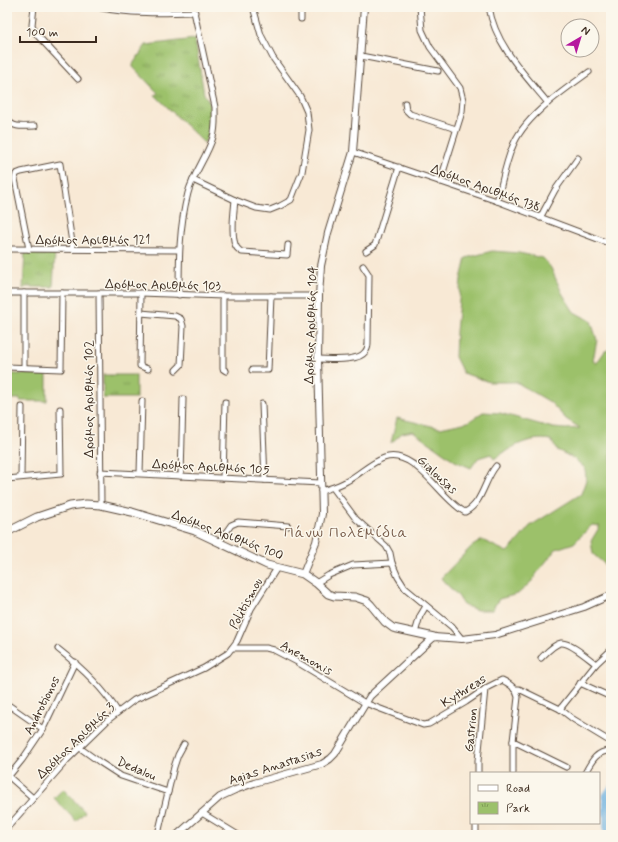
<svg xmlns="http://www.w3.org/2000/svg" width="618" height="842" font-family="Mynerve,sans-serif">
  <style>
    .green { fill: #9cc16b; stroke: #6c7644 }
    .park { fill: url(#park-tufts); stroke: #6c7644 }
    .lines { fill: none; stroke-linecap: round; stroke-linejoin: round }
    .river { stroke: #69afdf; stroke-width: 9 }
    .minor-casing { stroke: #574739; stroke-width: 7 }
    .tertiary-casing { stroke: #574739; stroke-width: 8 }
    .secondary-casing { stroke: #574739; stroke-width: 9 }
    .minor { stroke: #fff; stroke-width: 5 }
    .tertiary { stroke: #fff; stroke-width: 6 }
    .secondary { stroke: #fff; stroke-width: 7 }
    .labels { text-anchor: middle; stroke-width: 3; stroke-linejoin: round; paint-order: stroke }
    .street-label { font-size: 13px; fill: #3b2a1e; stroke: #fbf7ec }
    .quarter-label { font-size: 15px; letter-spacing: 1px; fill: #755947; stroke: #fbf7ec }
  </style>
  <defs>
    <pattern id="park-tufts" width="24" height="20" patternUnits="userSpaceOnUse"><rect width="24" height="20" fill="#9cc16b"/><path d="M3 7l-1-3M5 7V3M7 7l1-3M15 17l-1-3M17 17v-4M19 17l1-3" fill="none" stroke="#809d57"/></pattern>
  </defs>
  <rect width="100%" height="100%" fill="#fbf7ec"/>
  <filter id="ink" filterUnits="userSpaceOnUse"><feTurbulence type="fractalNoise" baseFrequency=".025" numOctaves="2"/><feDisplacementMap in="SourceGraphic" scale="8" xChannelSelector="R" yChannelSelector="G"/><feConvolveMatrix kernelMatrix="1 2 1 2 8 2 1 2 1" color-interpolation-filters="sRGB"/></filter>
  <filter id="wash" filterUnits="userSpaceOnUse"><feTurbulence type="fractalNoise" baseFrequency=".012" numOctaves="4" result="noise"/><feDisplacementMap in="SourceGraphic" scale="16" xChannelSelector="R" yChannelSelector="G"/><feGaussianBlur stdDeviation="0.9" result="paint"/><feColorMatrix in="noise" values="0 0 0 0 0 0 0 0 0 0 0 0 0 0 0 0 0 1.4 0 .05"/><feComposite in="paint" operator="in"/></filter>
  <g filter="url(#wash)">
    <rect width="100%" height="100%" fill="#f8e9d5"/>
    <!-- green -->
    <g class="green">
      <path d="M492 251 519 253 543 258 551 268 562 293 574 312 591 321 597 340 593 360 596 364 605 351 611 349V569L608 567 593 554 591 541 600 526 592 525 574 543 556 549 537 573 532 581 518 594 499 599 492 610H477L463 605C459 593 449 589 441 578L471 547 482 540 507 552 515 544 530 526 581 494 586 480 585 468 573 458 557 450 551 440C528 436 512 447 494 459L491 454 478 458 471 468 455 461 413 431 402 433 391 443 397 418 440 428 468 422 483 412 500 413 553 428 566 429 580 428 566 419 550 402 516 382H489L463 373 455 357 456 332 461 279 466 258Z"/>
      <path d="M7 374H47V401H20V399H7Z"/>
      <path d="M63 789 85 812 76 821 54 798Z"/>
    </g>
    <!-- park -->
    <g class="park">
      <path d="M195 39 204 94C215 106 212 131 204 143L155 95 158 93 133 67V64L146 45Z"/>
      <path d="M25 252 55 253 53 287H26L23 289Z"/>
      <rect x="103" y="375" width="33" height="23"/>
    </g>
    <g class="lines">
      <!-- river -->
      <path class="river" d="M608 835 607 796 611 790"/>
    </g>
  </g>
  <g filter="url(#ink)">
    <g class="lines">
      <defs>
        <g id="minor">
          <path d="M34 7 32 25 37 35 78 79"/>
          <path d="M97 7C129 14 162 13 195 12"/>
          <path d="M301 7V19"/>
          <path d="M420 7 422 30 430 47 460 88 463 100 462 112 440 182"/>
          <path d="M489 7C495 45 525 75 548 103"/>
          <path d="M361 56 438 71"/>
          <path d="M405 103 406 110 410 114 456 129"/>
          <path d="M7 119C13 129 25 126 35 126"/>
          <path d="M353 152 497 201 611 244"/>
          <path d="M193 180 235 200 256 208 270 210 280 206 291 200 302 172 309 130 307 112 300 96 273 58 261 35 253 7"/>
          <path d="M235 200C234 211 230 239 237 248 237 248 241 252 242 252L287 255 288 245"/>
          <path d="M497 201C502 184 505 165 512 148 523 117 563 91 589 72"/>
          <path d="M540 218 555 190 578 158"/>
          <path d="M7 249 179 250"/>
          <path d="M29 249 15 179 16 174 21 172 60 164 73 249"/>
          <path d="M366 251 375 245 399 167"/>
          <path d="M7 293H141L223 296H319"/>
          <path d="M24 293V367"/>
          <path d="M99 293 101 505"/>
          <path d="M141 293 140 366 148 369"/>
          <path d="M179 295C179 261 179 227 188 193 193 174 208 155 213 137 216 127 215 117 215 107L193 7"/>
          <path d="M223 296V369L226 371"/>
          <path d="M141 313 175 316 181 319 183 326 181 365 176 370"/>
          <path d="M318 359C330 359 358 362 365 352 367 350 368 346 368 343L369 275 363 266"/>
          <path d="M7 367 61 369 62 293"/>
          <path d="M252 370H268L271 296"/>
          <path d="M262 404 265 480"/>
          <path d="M100 472 321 483"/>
          <path d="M140 473 142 401"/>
          <path d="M181 476 183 399"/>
          <path d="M21 477 22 407"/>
          <path d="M223 478 225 402"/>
          <path d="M7 479 61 474 60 409"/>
          <path d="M333 488 356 519 386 546 390 553 392 563 398 577 405 588 452 627 462 639"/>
          <path d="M321 491C330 488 339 486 347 481 360 474 370 463 384 458 415 447 441 500 465 512 483 503 484 480 496 466"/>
          <path d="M219 542 231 525 238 522 288 526"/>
          <path d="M316 583 329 575 353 565 392 563"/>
          <path d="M415 633 420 616 426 606"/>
          <path d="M232 648H266L274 650 297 662 365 703 423 725 429 724 466 702 488 687 502 680C510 684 516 688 518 697L513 741V773"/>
          <path d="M58 649C81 667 103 688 118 712"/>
          <path d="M541 658C546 653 554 644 561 643 570 642 588 658 596 664"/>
          <path d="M580 683 611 697"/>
          <path d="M514 689H519L560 709 573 719 611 742"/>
          <path d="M10 706 43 729"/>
          <path d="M560 709 596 664 611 650"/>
          <path d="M513 741 566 767"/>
          <path d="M80 748 101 763 121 776 168 792"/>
          <path d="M478 773V761L485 689"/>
          <path d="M585 773C591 762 597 750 611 751"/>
          <path d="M7 775 33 798"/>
          <path d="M9 776 22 760 43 729 75 662"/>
          <path d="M202 813 238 835"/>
          <path d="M7 828 67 760 108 720 134 700 204 668 228 653 237 641 251 609 277 568"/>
          <path d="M158 834 174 767 178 755 184 744"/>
          <path d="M476 835V823"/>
        </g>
        <g id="tertiary">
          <path d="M303 574 316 542 322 514 318 359 319 296 321 266 328 233 353 152 364 7"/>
          <path d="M157 835 158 834 162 835"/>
          <path d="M177 835 220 797 235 790 254 783 322 764 330 759 335 754 370 696 434 637 462 639 495 635 584 607 611 595"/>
        </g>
        <path id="secondary" d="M7 532 37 517 70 506 86 504 101 505 132 512 195 531 267 565 303 574 316 583 328 594 334 596 355 597 367 601 371 605 385 622 393 628 434 637"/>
      </defs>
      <!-- minor casing -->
      <use href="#minor" class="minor-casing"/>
      <!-- tertiary casing -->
      <use href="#tertiary" class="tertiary-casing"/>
      <!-- secondary casing -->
      <use href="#secondary" class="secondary-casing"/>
      <!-- minor -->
      <use href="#minor" class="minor"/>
      <!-- tertiary -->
      <use href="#tertiary" class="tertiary"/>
      <!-- secondary -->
      <use href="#secondary" class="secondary"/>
    </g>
  </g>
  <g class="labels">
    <!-- street labels -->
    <g class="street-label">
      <text transform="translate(486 187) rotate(20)" y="5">Δρόμος Αριθμός 138</text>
      <text x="93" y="244">Δρόμος Αριθμός 121</text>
      <text transform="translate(163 284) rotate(1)" y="5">Δρόμος Αριθμός 103</text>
      <text transform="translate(310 325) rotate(-88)" y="5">Δρόμος Αριθμός 104</text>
      <text transform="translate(88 399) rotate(-90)" y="5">Δρόμος Αριθμός 102</text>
      <text transform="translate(211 466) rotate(3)" y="5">Δρόμος Αριθμός 105</text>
      <text transform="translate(438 474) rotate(43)" y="5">Gialousas</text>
      <text transform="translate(228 534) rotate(21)" y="5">Δρόμος Αριθμός 100</text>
      <text transform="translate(245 603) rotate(-62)" y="5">Politismou</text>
      <text transform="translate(307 657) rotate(29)" y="5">Anemonis</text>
      <text transform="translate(463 690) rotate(-32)" y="5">Kythreas</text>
      <text transform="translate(41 705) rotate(-63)" y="5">Androtionos</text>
      <text transform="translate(470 730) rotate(-84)" y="5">Gastrion</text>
      <text transform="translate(75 740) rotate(-44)" y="5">Δρόμος Αριθμός 3</text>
      <text transform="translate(275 765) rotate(-18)" y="5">Agias Anastasias</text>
      <text transform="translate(137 768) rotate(23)" y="5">Dedalou</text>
    </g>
    <!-- quarter labels -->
    <g class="quarter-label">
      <text x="346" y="537">Πάνω Πολεμίδια</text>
    </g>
  </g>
  <!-- margin -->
  <rect width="618" height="842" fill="none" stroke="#fbf7ec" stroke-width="24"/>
  <!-- legend -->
  <rect x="470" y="772" width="130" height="52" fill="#fbf7ec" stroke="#aea59a"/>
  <rect x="478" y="785" width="20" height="6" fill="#ffffff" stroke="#aea59a"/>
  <text x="506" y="792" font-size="12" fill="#3b2a1e">Road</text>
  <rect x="478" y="802" width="20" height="12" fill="url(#park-tufts)" stroke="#aea59a"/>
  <text x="506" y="812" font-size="12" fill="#3b2a1e">Park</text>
  <!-- north arrow -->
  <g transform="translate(580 38) rotate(38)"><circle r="19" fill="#fbf7ec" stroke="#aea59a"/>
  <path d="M0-3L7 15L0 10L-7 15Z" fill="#b5179e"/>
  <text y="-6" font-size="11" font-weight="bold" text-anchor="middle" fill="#3b2a1e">N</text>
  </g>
  <!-- scale -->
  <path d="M20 36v6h76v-6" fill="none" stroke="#3b2a1e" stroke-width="2"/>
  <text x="26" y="36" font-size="12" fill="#3b2a1e" stroke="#fbf7ec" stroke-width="3" paint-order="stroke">100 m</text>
</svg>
